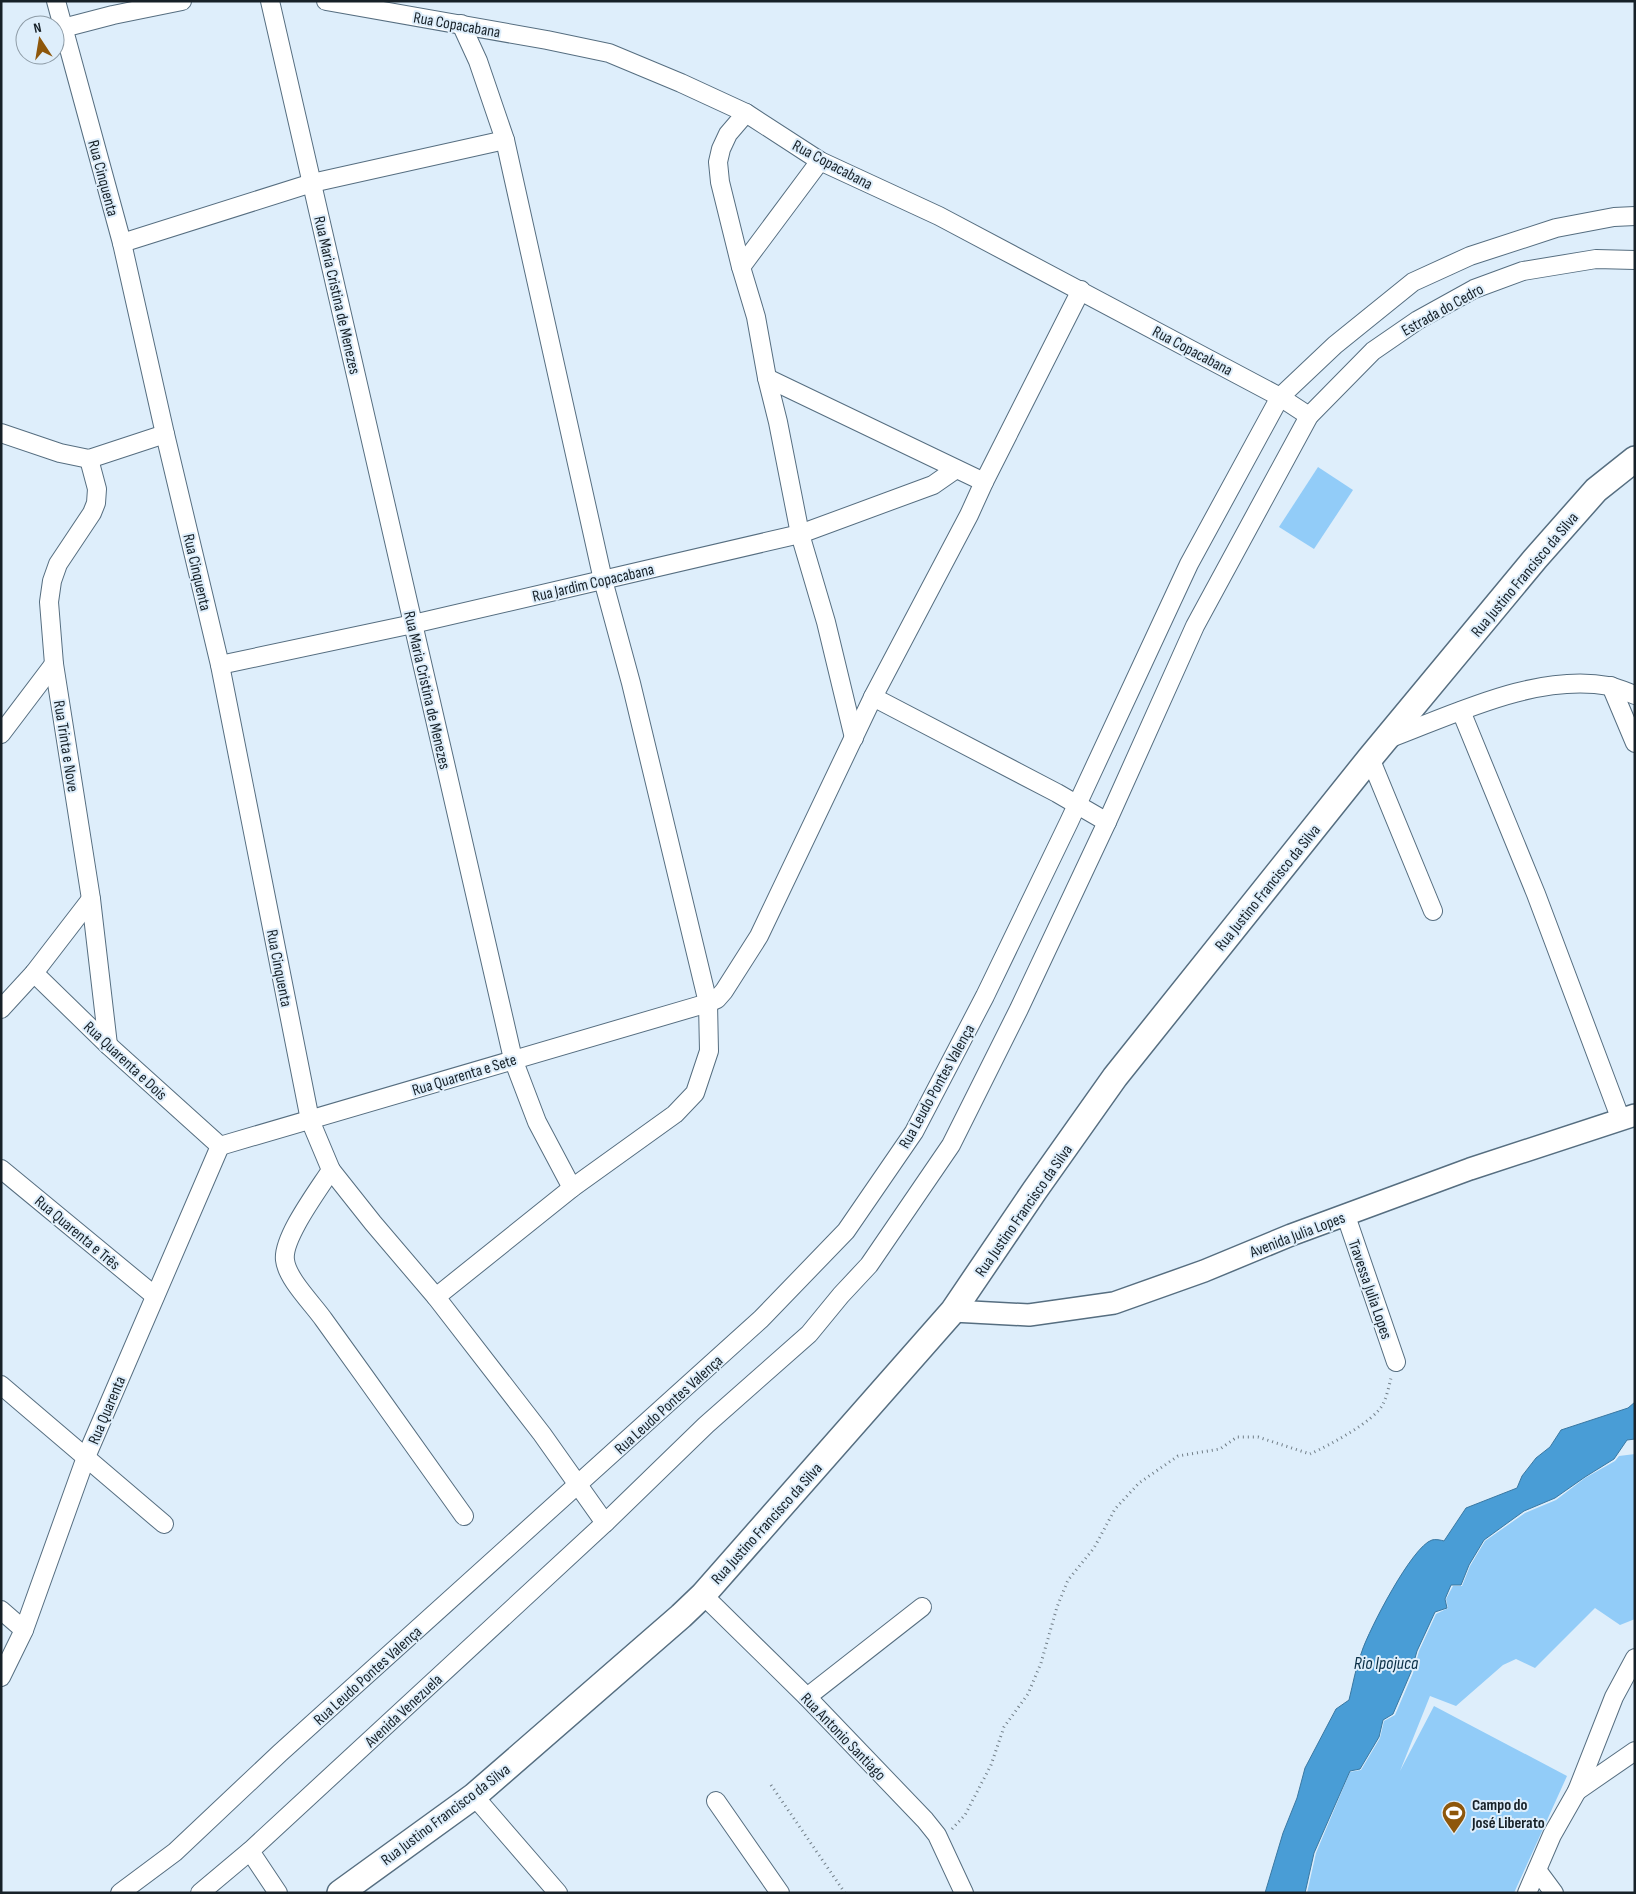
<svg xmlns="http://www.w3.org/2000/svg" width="1636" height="1894" font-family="'Sofia Sans Condensed',sans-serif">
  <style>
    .green { fill: #92ccf8 }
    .water { fill: #499dd6; stroke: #3a78a2 }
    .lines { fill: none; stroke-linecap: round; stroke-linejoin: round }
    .minor-casing { stroke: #566e80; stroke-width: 20 }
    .tertiary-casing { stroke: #566e80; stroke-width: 24 }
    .secondary-casing { stroke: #566e80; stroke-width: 28 }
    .path { stroke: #717e87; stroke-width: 3; stroke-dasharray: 1 4; stroke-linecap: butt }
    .minor { stroke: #fff; stroke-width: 18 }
    .tertiary { stroke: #fff; stroke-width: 21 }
    .secondary { stroke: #fff; stroke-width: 25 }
    .labels { text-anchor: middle; stroke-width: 4; stroke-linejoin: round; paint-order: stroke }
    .street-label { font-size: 16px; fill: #172128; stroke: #deeefb }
    .poi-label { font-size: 16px; font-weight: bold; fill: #172128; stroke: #deeefb; text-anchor: start }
    .water-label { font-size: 18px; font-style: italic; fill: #092e45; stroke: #deeefb }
  </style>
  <rect width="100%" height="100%" fill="#deeefb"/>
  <!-- green -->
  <g class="green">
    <path d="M1318 467 1353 490 1314 549 1279 527Z"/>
    <path d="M1635 1454V1619L1620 1625 1595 1608 1535 1668 1516 1659 1503 1665 1456 1706 1430 1696 1400 1771 1434 1706 1567 1776 1514 1893H1307L1316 1853 1350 1772 1361 1770 1380 1738 1384 1721 1395 1715 1413 1673 1419 1651 1436 1614 1448 1608 1446 1599 1453 1586H1462L1470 1566 1485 1541 1525 1513 1556 1500 1585 1478 1615 1461 1619 1456Z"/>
  </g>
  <!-- water -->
  <path class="water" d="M1635 1402V1439L1627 1440 1614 1459 1585 1477 1555 1498 1524 1511 1484 1540 1469 1565 1461 1585H1451L1445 1599 1447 1608 1435 1612 1417 1651 1411 1672 1393 1714 1383 1720 1379 1737 1360 1769 1350 1771 1314 1853 1305 1893H1265L1283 1833 1297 1798 1305 1768 1336 1709 1349 1700C1353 1684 1356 1666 1362 1651 1369 1630 1412 1546 1432 1540 1435 1539 1441 1540 1444 1541L1466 1508 1517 1488 1522 1476 1536 1458 1550 1447 1561 1430 1628 1408Z"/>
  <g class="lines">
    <defs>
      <g id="minor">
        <path d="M56 1 122 243 165 434 220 665 310 1120 331 1170C319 1189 282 1238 285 1260 287 1279 313 1304 324 1320 371 1385 417 1450 464 1516"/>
        <path d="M270 1 513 1059 537 1122 572 1188"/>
        <path d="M326 1 547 40 609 53 681 83 746 113 820 161 939 216 1280 397 1309 416"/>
        <path d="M63 28 113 15 182 1"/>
        <path d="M746 113 728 134 721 149 718 162 720 182 741 267 756 317 767 378 778 422 800 534 826 622 854 738"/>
        <path d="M122 243 312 183 505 140"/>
        <path d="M741 267 820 161"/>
        <path d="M767 378 984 482"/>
        <path d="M1 433 60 453 89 459 165 434"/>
        <path d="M89 459 97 489 96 503 92 513 58 564 52 581 49 602 54 664 91 899 108 1045"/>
        <path d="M220 665 413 624 800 534 933 485 956 469"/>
        <path d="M1611 686 1635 743"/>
        <path d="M873 697 1057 793 1107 822"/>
        <path d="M1461 711 1536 894 1621 1120"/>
        <path d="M1 734 54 664"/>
        <path d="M1388 739C1455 714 1536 673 1609 686 1618 688 1627 692 1635 695"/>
        <path d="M1370 758 1433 911"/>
        <path d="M34 973 108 1045 220 1146"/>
        <path d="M1 1009 34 973 91 899"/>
        <path d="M220 1146 708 1003 717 999 724 991 759 936 873 697 969 515 984 482 1081 290"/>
        <path d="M1 1169 155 1296"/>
        <path d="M331 1170 373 1223 436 1297 542 1434 605 1523"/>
        <path d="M1346 1216 1396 1362"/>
        <path d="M436 1297 572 1188 675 1114 695 1093 709 1051 708 1003 631 683 603 580 505 140 478 61 461 24"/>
        <path d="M1 1385 164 1524"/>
        <path d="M703 1595 807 1697 925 1820 937 1835 964 1893"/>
        <path d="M1 1610 24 1630"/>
        <path d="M1 1677 24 1630 86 1457 220 1146"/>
        <path d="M807 1697 922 1607"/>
        <path d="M1577 1791 1635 1751"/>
        <path d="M474 1796 558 1893"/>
        <path d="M716 1801 780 1893"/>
        <path d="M250 1851 278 1893"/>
        <path d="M1537 1870 1554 1893"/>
        <path d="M120 1893 175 1852 280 1753 761 1319 846 1231 914 1132 985 996 1069 822 1189 564 1280 397 1335 345 1413 282 1470 256 1556 228 1614 217 1635 216"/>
        <path d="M200 1893 250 1851 605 1523 706 1425 809 1334 841 1295 869 1265 951 1145 1019 1009 1107 822 1195 626 1309 416 1373 351 1418 320 1474 289 1523 271 1596 259 1635 260"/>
        <path d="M1527 1893 1552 1835 1577 1791 1614 1697 1635 1658"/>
      </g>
      <path id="tertiary" d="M953 1311 1029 1315 1114 1303 1204 1271 1291 1235 1470 1169 1635 1115"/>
      <path id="secondary" d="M340 1893 474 1796 681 1616 703 1595 953 1311 1035 1190 1115 1077 1370 758 1535 559 1596 490 1635 459"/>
    </defs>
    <!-- minor casing -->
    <use href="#minor" class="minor-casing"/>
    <!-- tertiary casing -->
    <use href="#tertiary" class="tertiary-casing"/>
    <!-- secondary casing -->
    <use href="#secondary" class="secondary-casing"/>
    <!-- path -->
    <g class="path">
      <path d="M771 1785 845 1893"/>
      <path d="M952 1829 965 1815 991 1765 1004 1727 1028 1694 1041 1663 1057 1607 1068 1580 1094 1548 1115 1509 1139 1483 1178 1456 1220 1449 1237 1437H1258L1310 1454C1328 1446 1375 1421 1383 1404 1387 1396 1389 1386 1391 1378"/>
    </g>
    <!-- minor -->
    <use href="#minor" class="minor"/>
    <!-- tertiary -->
    <use href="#tertiary" class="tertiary"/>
    <!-- secondary -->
    <use href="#secondary" class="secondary"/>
  </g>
  <!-- icons -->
  <defs>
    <symbol id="stadium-pin" viewBox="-11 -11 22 30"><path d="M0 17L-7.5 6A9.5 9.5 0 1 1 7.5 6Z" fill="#8e570b" stroke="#deeefb"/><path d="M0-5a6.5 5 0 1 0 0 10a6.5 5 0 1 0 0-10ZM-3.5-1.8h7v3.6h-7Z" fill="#fff"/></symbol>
  </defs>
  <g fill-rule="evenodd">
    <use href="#stadium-pin" x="1440" y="1799" width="28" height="38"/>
  </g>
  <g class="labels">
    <!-- street labels -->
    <g class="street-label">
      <text transform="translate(457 24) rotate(10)" y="6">Rua Copacabana</text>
      <text transform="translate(833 164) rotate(28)" y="6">Rua Copacabana</text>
      <text transform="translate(104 178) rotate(75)" y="6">Rua Cinquenta</text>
      <text transform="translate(338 295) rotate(77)" y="6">Rua Maria Cristina de Menezes</text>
      <text transform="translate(1442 309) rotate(-29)" y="6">Estrada do Cedro</text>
      <text transform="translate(1193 350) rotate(28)" y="6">Rua Copacabana</text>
      <text transform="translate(198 572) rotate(77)" y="6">Rua Cinquenta</text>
      <text transform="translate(1524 574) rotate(-50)" y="6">Rua Justino Francisco da Silva</text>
      <text transform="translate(593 582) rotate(-13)" y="6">Rua Jardim Copacabana</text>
      <text transform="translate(428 690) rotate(77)" y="6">Rua Maria Cristina de Menezes</text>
      <text transform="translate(67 746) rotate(81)" y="6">Rua Trinta e Nove</text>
      <text transform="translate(1267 887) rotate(-51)" y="6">Rua Justino Francisco da Silva</text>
      <text transform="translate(280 968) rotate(79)" y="6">Rua Cinquenta</text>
      <text transform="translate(126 1060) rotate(43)" y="6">Rua Quarenta e Dois</text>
      <text transform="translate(464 1074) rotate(-17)" y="6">Rua Quarenta e Sete</text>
      <text transform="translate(936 1086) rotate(-61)" y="6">Rua Leudo Pontes Valença</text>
      <text transform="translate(1023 1210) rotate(-55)" y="6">Rua Justino Francisco da Silva</text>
      <text transform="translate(78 1232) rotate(40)" y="6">Rua Quarenta e Três</text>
      <text transform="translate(1297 1234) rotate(-21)" y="6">Avenida Julia Lopes</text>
      <text transform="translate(1371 1289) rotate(71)" y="6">Travessa Julia Lopes</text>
      <text transform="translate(668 1404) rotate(-42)" y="6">Rua Leudo Pontes Valença</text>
      <text transform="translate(106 1410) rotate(-67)" y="6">Rua Quarenta</text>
      <text transform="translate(766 1523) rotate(-48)" y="6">Rua Justino Francisco da Silva</text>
      <text transform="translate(367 1675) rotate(-42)" y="6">Rua Leudo Pontes Valença</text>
      <text transform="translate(403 1710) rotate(-43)" y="6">Avenida Venezuela</text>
      <text transform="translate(844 1736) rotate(46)" y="6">Rua Antonio Santiago</text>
      <text transform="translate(445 1814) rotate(-37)" y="6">Rua Justino Francisco da Silva</text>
    </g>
    <!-- poi labels -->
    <g class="poi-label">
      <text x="1472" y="1810">Campo do<tspan x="1472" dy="18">José Liberato</tspan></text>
    </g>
    <!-- water labels -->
    <g class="water-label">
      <text x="1386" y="1669">Rio Ipojuca</text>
    </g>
  </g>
  <!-- border -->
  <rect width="1636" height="1894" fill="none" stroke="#172128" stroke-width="5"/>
  <!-- north arrow -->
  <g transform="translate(40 40) rotate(348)"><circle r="24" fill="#deeefb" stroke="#8e9ca7"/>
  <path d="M0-4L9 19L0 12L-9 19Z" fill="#8e570b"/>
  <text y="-8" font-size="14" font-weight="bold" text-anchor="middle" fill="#172128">N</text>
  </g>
</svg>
